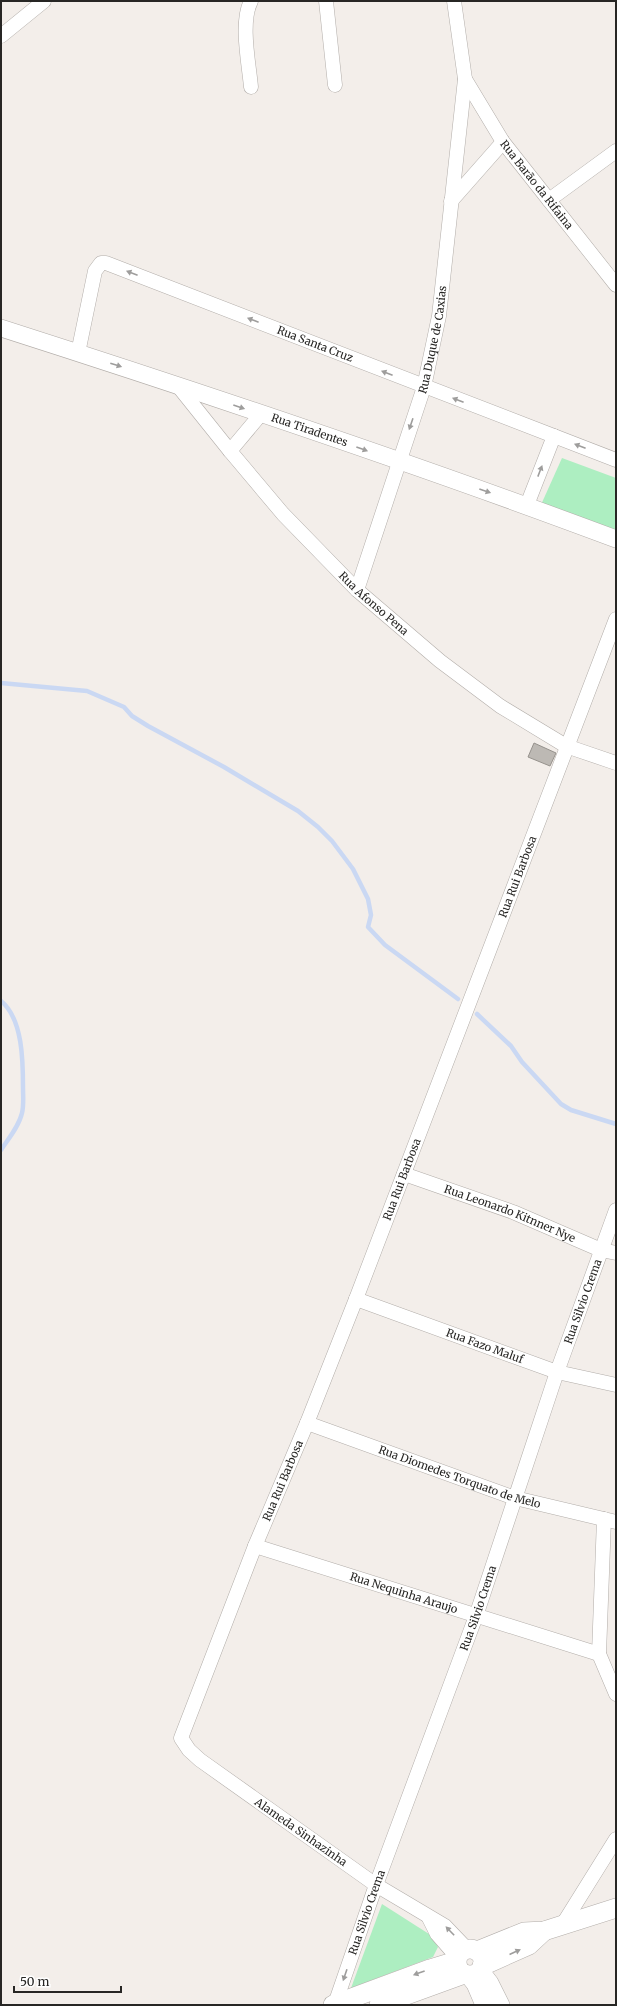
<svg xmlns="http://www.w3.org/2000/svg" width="617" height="2006" font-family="Merriweather,serif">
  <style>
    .green { fill: #adeec1 }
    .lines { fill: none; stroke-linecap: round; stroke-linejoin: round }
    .stream { stroke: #cad8f3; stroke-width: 4.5 }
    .building { fill: #bdb9b4; stroke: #96928d }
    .minor-casing { stroke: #b2ada9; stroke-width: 15 }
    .tertiary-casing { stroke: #b2ada9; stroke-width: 18 }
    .secondary-casing { stroke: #b2ada9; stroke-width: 20 }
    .minor { stroke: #fff; stroke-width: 14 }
    .tertiary { stroke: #fff; stroke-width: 17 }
    .secondary { stroke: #fff; stroke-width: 19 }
    .oneway { fill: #9e9d9c }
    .labels { text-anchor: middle; stroke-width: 3.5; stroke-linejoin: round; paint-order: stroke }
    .street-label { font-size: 11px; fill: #272624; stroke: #fff }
  </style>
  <rect width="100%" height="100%" fill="#f3eeea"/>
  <!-- green -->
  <g class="green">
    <path d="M562 458 616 478V534L540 507Z"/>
    <path d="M382 1904 429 1934 438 1947 433 1957 351 1988Z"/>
  </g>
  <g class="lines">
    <!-- stream -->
    <g class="stream">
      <path d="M1 683 87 691 124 707 132 716 148 726 224 767 298 811 318 827 332 841 353 869 368 899 371 915 368 927 385 945 458 999"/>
      <path d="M1 1001C23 1019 23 1062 23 1088 23 1096 24 1105 22 1113 19 1126 9 1138 1 1150"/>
      <path d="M477 1014 511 1046 522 1062 561 1104 571 1110 616 1124"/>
    </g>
  </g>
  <!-- building -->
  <path class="building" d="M534 743 556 753 550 766 528 757Z"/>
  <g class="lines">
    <defs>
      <g id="minor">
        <path d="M326 1 335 85"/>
        <path d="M1 36 44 1"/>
        <path id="s1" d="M465 79 503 142 616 285"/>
        <path d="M251 87C249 64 240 22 251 1"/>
        <path d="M549 200 616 151"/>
        <path d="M451 201 503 142"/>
        <path id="s2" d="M78 353 95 271 101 263H106L616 460"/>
        <path id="s3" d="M178 386 230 451 283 514 357 590 440 661 500 706 566 746 616 763"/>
        <path d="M230 451 261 414"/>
        <path d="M527 505 554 436"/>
        <path id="s4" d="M357 590 424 387 439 316 465 79 454 1"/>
        <path id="s5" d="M404 1174 513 1212 601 1250 616 1253"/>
        <path id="s6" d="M356 1299 557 1372 616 1385"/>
        <path id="s7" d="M307 1423 515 1498 616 1522"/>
        <path d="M604 1519 599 1654 616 1694"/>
        <path id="s8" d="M255 1546 599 1654"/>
        <path d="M429 1918 437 1934 457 1957"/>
        <path d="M563 1924 616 1839"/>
        <path id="s9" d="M467 1949 445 1926 376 1885 200 1760 189 1750 181 1738 255 1546 307 1423 356 1299 616 619"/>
        <path id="s10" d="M335 2004 376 1885 476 1616 557 1372 616 1210"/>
      </g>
      <g id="tertiary">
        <path id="s11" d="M1 328C207 394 413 463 616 539"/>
        <path d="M480 1970 490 1983 501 2005"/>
        <path d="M468 1975 475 1984 484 2005"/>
      </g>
      <g id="secondary">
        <circle cx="470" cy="1962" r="13"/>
        <path d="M477 1951 524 1932 544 1931 616 1908"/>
        <path d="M482 1966 529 1945 544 1931"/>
        <path d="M333 2005 430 1969 456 1961"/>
        <path d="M379 2005 464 1974"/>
      </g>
    </defs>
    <!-- minor casing -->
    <use href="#minor" class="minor-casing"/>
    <!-- tertiary casing -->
    <use href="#tertiary" class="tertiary-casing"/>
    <!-- secondary casing -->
    <use href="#secondary" class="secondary-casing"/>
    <!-- minor -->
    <use href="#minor" class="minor"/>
    <!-- tertiary -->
    <use href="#tertiary" class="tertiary"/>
    <!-- secondary -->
    <use href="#secondary" class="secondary"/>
  </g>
  <!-- one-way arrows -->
  <defs><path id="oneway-solid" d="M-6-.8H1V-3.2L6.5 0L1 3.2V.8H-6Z"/></defs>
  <g class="oneway">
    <use href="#oneway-solid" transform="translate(132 273) rotate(-159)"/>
    <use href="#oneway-solid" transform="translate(253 320) rotate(-159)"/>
    <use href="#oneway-solid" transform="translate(116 365) rotate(18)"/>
    <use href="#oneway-solid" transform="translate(387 373) rotate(-159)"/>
    <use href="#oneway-solid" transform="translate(458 400) rotate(-159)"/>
    <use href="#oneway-solid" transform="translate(239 407) rotate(19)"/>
    <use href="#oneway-solid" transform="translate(411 424) rotate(109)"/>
    <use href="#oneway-solid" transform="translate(580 446) rotate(-159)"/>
    <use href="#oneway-solid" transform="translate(362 449) rotate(20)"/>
    <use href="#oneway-solid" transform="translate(540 471) rotate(-69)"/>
    <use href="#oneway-solid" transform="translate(485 491) rotate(19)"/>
    <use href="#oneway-solid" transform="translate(450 1931) rotate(-134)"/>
    <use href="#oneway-solid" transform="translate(515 1952) rotate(-24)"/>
    <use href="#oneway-solid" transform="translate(419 1973) rotate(160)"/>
    <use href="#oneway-solid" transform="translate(345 1975) rotate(109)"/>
  </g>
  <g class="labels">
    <!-- street labels -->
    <g class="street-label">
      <text dy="4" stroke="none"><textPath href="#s1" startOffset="128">Rua Barão da Rifaina</textPath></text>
      <text dy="4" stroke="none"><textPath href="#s4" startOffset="262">Rua Duque de Caxias</textPath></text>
      <text dy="4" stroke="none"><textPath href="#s2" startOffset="323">Rua Santa Cruz</textPath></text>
      <text dy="4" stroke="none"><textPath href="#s11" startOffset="325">Rua Tiradentes</textPath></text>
      <text dy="4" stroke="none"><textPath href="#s3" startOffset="293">Rua Afonso Pena</textPath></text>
      <text dy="4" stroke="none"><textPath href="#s9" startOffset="1282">Rua Rui Barbosa</textPath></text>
      <text dy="4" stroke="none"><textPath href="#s9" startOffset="958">Rua Rui Barbosa</textPath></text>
      <text dy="4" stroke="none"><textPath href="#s5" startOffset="113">Rua Leonardo Kitnner Nye</textPath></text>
      <text dy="4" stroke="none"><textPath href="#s10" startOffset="745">Rua Silvio Crema</textPath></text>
      <text dy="4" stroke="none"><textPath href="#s6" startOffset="137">Rua Fazo Maluf</textPath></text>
      <text dy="4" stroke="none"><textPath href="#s7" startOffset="162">Rua Diomedes Torquato de Melo</textPath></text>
      <text dy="4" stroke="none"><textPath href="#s9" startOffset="634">Rua Rui Barbosa</textPath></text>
      <text dy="4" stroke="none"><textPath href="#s8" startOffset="156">Rua Nequinha Araujo</textPath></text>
      <text dy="4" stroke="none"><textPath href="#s10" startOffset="421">Rua Silvio Crema</textPath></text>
      <text transform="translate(301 1832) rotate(35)" y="4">Alameda Sinhazinha</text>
      <text dy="4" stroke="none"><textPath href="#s10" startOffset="97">Rua Silvio Crema</textPath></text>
    </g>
  </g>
  <!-- border -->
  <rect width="617" height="2006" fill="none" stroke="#272624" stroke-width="4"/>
  <!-- scale -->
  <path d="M14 1986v6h107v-6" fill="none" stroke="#272624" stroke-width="2"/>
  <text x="20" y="1986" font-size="12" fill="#272624" stroke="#ffffff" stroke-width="3" paint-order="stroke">50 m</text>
</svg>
